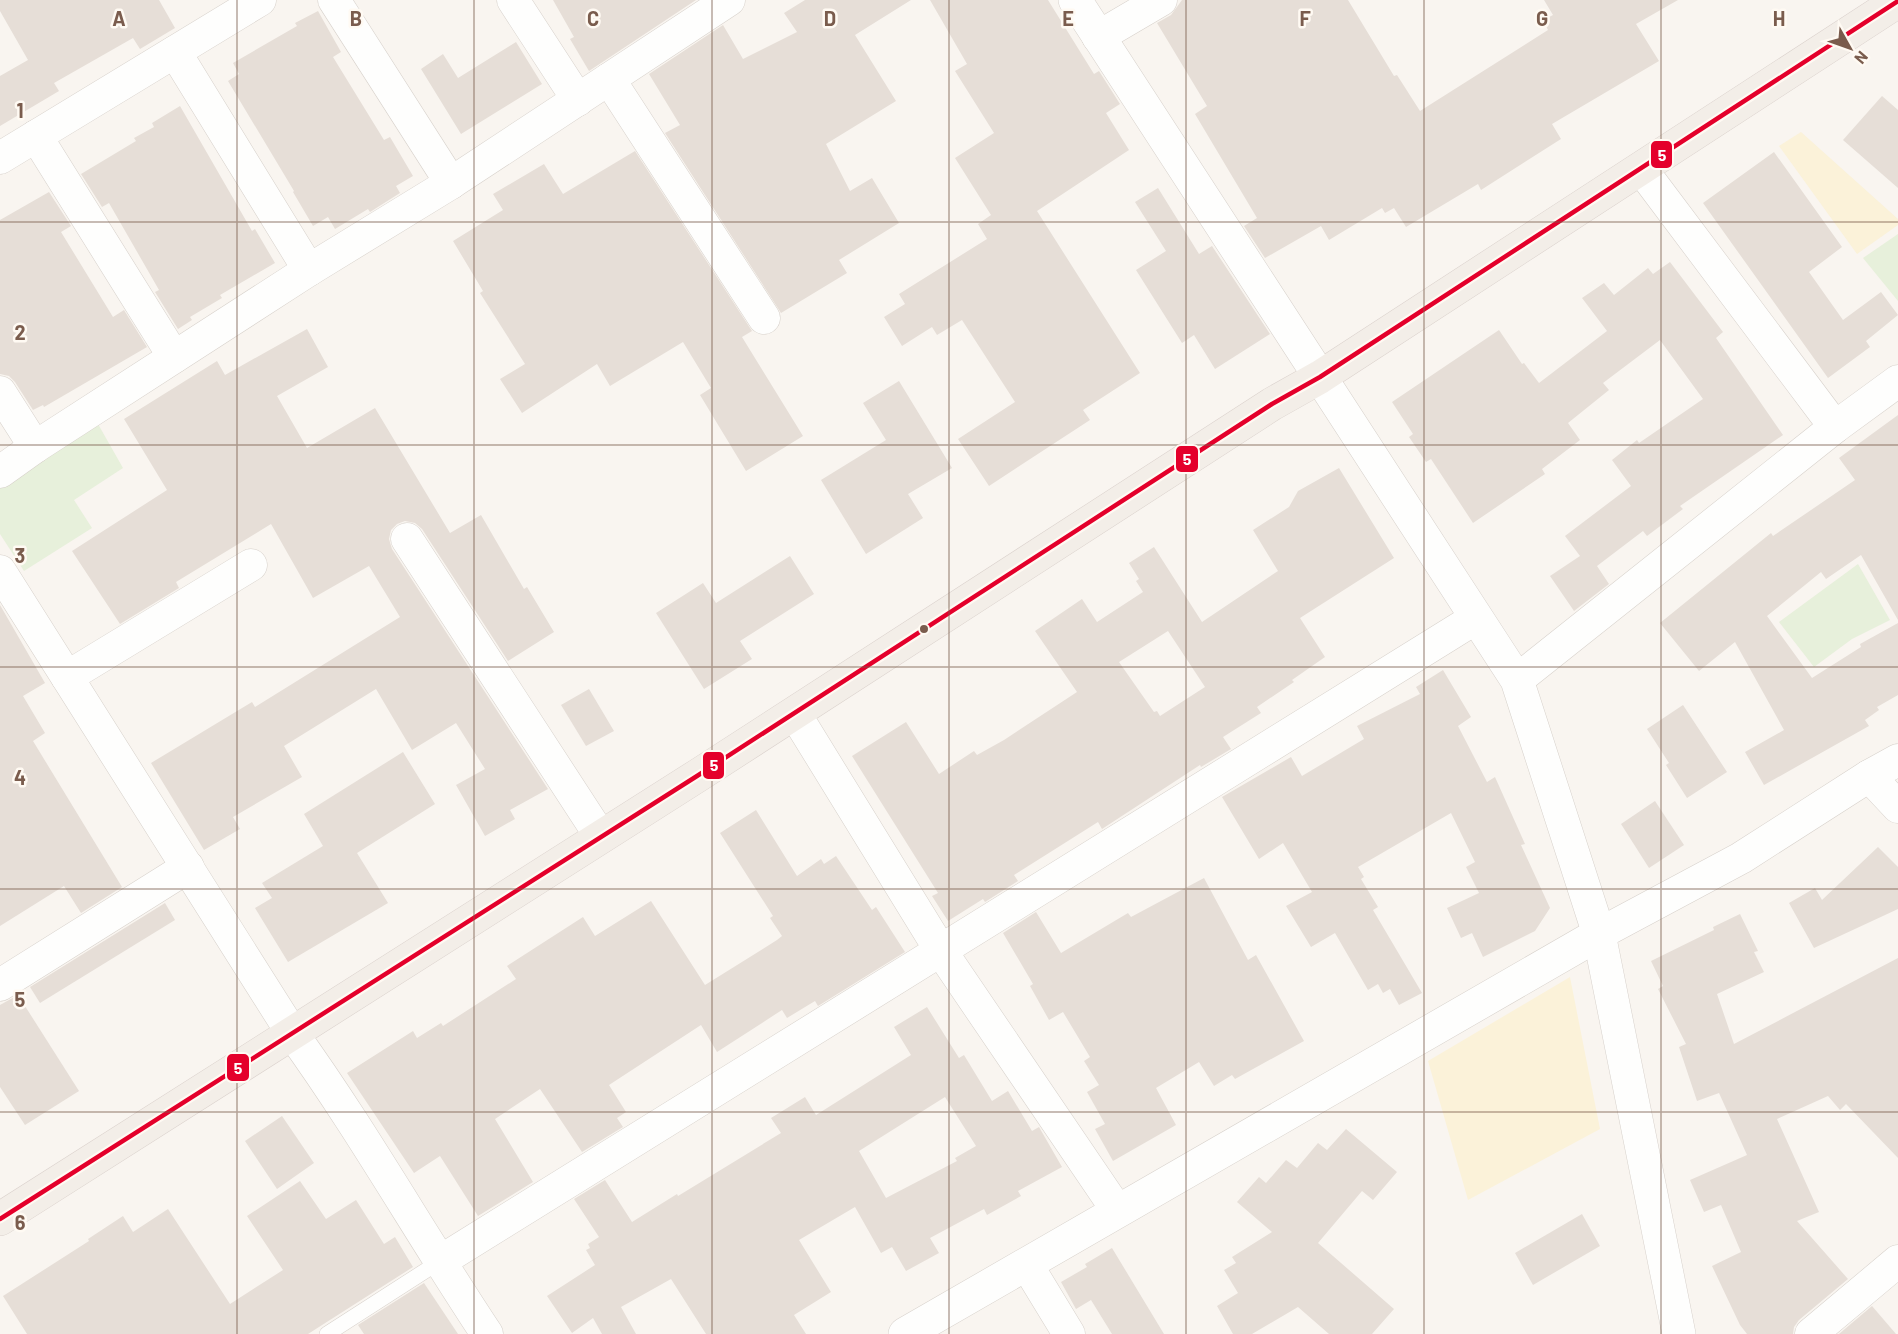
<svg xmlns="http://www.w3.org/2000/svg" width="1898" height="1334" font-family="Barlow,sans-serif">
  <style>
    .green { fill: #e7f0db }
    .sand { fill: #fbf2d9 }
    .building { fill: #e6ded7; fill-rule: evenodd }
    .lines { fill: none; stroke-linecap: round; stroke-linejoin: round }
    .service-casing { stroke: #d7d1cb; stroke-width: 16 }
    .minor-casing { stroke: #d7d1cb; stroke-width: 33 }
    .tertiary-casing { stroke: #d7d1cb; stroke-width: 34 }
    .primary-casing { stroke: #dad1cc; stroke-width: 34 }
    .service { stroke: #fefefd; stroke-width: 15 }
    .minor { stroke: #fefefd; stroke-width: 32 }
    .tertiary { stroke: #fefefd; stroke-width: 33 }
    .primary { stroke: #f3eee8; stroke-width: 33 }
    .bus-1-casing { stroke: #fffaf3; stroke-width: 9 }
    .bus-1 { stroke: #e4002b; stroke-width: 4.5 }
    .grid { fill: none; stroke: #7a5c4d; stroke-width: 1.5; stroke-opacity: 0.55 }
    .bus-dot { fill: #7a5c4d; stroke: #fffaf3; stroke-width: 2 }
    .grid-label { font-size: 20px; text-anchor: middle; font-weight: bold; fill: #7a5c4d; stroke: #fffaf3; stroke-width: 5; stroke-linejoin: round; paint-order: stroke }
    .line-badge { stroke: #fffaf3; stroke-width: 2 }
    .badge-label { font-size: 16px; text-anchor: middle; font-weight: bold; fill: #fff }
  </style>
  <rect width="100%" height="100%" fill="#f9f5f0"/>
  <!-- green -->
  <g class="green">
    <path d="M1898 234V301L1863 258Z"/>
    <path d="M98 424 123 468 74 500 92 528 24 571 0 534V488Z"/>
    <path d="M1858 564 1890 620 1852 639 1814 667 1779 622Z"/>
  </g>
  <!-- sand -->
  <g class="sand">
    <path d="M1801 132 1898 219V225L1857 254 1779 146Z"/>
    <path d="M1570 977 1600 1129 1468 1200 1428 1061Z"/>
  </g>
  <!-- building -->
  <g class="building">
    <path d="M0 0H159L175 28 140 49 133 38 54 83 59 91 0 126V76L28 60 0 11Z"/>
    <path d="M553 0H696L589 71 570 39 574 37Z"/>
    <path d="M805 0H911L855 35 896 101 826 144 850 191 872 178 899 223 839 260 847 273 781 313 665 133 680 125 649 74 723 25 743 59 797 32 784 13Z"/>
    <path d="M930 0H1048L1094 74 1099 71 1120 104 1106 113 1129 150 1037 211 1140 373 1083 410 1090 420 989 486 958 439 1015 402 962 320 937 335 932 327 902 346 884 317 905 304 899 294 987 239 978 224 991 215 955 158 994 133 955 71 967 64Z"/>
    <path d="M1182 0H1348L1394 76 1397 75 1420 111 1548 30 1543 20 1553 15 1544 0H1678L1636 24 1659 61 1552 124 1561 139 1481 190 1478 184 1406 227 1394 208 1385 213 1382 208 1329 240 1321 226 1265 258 1244 226 1257 218 1195 114 1207 106 1157 23 1171 15Z"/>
    <path d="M318 11 341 52 333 57 384 140 390 137 413 176 396 186 400 193 370 212 368 209 335 229 328 217 313 226 293 192 294 191 228 81 239 74 233 63 297 26 295 23Z"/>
    <path d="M516 42 542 84 461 134 421 69 443 54 458 78Z"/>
    <path d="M1882 96 1898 110V188L1843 140Z"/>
    <path d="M180 106 252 231 255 229 275 263 220 295 222 298 190 317 192 320 178 329 155 292 159 290 109 203 102 207 81 174 136 141 134 138 154 127 152 123Z"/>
    <path d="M635 151 752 331 742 337 803 436 746 471 700 395 711 388 683 342 610 386 597 364 522 413 500 379 525 364 480 293 483 291 453 241 503 210 493 194 544 164 563 194Z"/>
    <path d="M1774 152 1842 247 1809 272 1843 320 1881 292 1898 315 1866 341 1870 347 1828 378 1703 203Z"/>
    <path d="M1158 188 1199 254 1212 246 1270 334 1215 369 1194 335 1182 343 1136 270 1166 251 1135 202Z"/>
    <path d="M49 192 71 226 61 232 113 317 124 310 147 347 44 407 43 405 33 410 15 382 9 376 0 374V220Z"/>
    <path d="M1670 262 1723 332 1716 338 1783 435 1680 506 1683 509 1647 536 1643 531 1597 566 1609 584 1574 611 1550 576 1580 556 1565 536 1631 486 1612 460 1637 440 1639 443 1703 399 1660 340 1603 383 1609 390 1568 423 1580 440 1542 469 1545 474 1473 523 1431 459 1426 462 1409 437 1413 434 1392 402 1499 330 1522 364 1524 363 1539 383 1607 331 1582 298 1604 283 1614 295 1648 268 1653 274Z"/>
    <path d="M307 329 328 367 277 396 307 448 375 408 450 533 481 515 524 589 527 587 554 632 508 661 422 529 415 523 405 521 397 524 391 530 389 539 392 549 548 789 510 810 515 819 485 836 456 785 485 769 456 723 412 750 376 689 284 746 302 777 233 817 240 829 204 850 151 763 252 702 255 707 400 617 369 566 313 598 271 524 176 582 179 588 120 624 72 551 167 490 124 419 217 361 225 375Z"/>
    <path d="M899 381 952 468 908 494 923 518 866 554 821 480 886 440 863 403Z"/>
    <path d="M1898 415V620L1861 555 1826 579 1821 572 1767 616 1812 678 1861 647 1860 644 1898 623V695L1877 707 1879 710 1865 720 1869 726 1764 785 1745 752 1784 730 1735 642 1699 671 1660 623 1771 533 1773 536 1855 480 1839 458Z"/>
    <path d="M1339 468 1394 558 1300 618 1325 657 1292 680 1294 682 1257 707 1261 713 1223 737 1231 749 1201 767 1200 765 1102 829 1098 822 1014 875 1018 881 985 902 983 899 948 921 932 896 938 893 852 756 906 722 939 774 974 751 977 755 1004 740 1077 692 1035 631 1082 599 1097 622 1143 592 1136 581 1139 579 1129 563 1154 547 1202 622 1278 571 1253 530 1289 507 1298 491ZM1168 631 1205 687 1160 716 1157 711 1154 712 1119 662Z"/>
    <path d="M790 556 814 594 740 641 752 659 704 689 656 613 703 583 716 603Z"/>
    <path d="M0 605 45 683 23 696 45 733 33 741 122 887 81 913 64 886 0 926Z"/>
    <path d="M1443 670 1471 717 1458 726 1487 782 1495 777 1525 844 1521 845 1550 908 1535 931 1483 957 1472 933 1461 938 1447 908 1479 893 1466 867 1475 862 1451 813 1358 867 1364 877 1361 879 1378 907 1373 910 1422 993 1399 1005 1390 989 1383 993 1378 984 1368 990 1335 933 1311 947 1286 906 1312 892 1283 843 1259 859 1222 797 1291 757 1302 776 1364 739 1357 726 1420 694 1416 687Z"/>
    <path d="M589 689 614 731 586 746 561 705Z"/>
    <path d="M1683 705 1727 772 1687 798 1666 765 1669 763 1647 729Z"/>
    <path d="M403 752 435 804 357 853 388 903 288 962 255 908 272 898 262 883 323 846 304 814Z"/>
    <path d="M1655 801 1684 845 1649 868 1621 824Z"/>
    <path d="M756 810 797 876 821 859 824 864 836 856 872 910 876 907 905 952 818 1006 815 1001 787 1018 782 1010 717 1052 701 1025 609 1085 626 1112 617 1118 623 1127 582 1152 540 1089 495 1119 533 1182 478 1216 440 1156 414 1173 347 1073 413 1031 417 1038 441 1023 443 1026 516 979 507 966 583 917 595 936 651 901 705 985 777 940 782 936 770 918 773 916 720 833Z"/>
    <path d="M1878 847 1898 867V909L1814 948 1789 903 1815 888 1822 900Z"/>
    <path d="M1204 878 1248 960 1256 955 1304 1041 1235 1079 1232 1075 1214 1086 1199 1062 1156 1088 1176 1125 1113 1161 1095 1129 1105 1124 1087 1092 1099 1085 1084 1061 1090 1057 1063 1012 1049 1020 1030 986 1033 984 1003 933 1036 912 1061 953 1128 913 1131 917Z"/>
    <path d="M165 903 175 920 40 1003 30 987Z"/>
    <path d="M1740 914 1758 951 1754 952 1764 972 1717 994 1734 1044 1898 958V1158L1846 1104 1840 1110 1828 1096 1777 1119 1819 1212 1797 1221 1848 1279 1799 1320 1794 1327 1793 1334H1747L1740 1325 1712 1266 1741 1252 1721 1205 1704 1212 1690 1180 1747 1155 1719 1093 1697 1101 1679 1047 1686 1044 1658 989 1663 986 1651 961 1714 930 1713 927Z"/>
    <path d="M18 995 79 1091 25 1125 0 1087V1005Z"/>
    <path d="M927 1007 959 1058 964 1055 992 1101 1008 1091 1032 1131 1039 1127 1062 1167 1018 1191 1021 1196 987 1215 984 1209 930 1238 939 1253 906 1271 892 1247 881 1253 855 1207 799 1240 831 1292 794 1315 806 1334H706L671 1279 621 1307 636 1334H602L593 1318 572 1333 547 1296 595 1265 586 1250 590 1248 588 1244 599 1237 574 1199 605 1180 632 1222 677 1194 678 1196 781 1133 771 1118 805 1097 816 1115 911 1055 894 1027ZM945 1097 976 1146 955 1158 957 1161 886 1198 859 1151Z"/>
    <path d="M282 1116 314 1163 277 1189 245 1141Z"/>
    <path d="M1346 1129 1397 1172 1373 1200 1362 1191 1318 1243 1394 1309 1372 1334H1329L1298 1307 1252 1334H1233L1217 1306 1238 1293 1224 1270 1236 1263 1232 1257 1272 1232 1237 1202 1259 1177 1266 1183 1286 1160 1297 1168 1318 1143 1327 1150Z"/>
    <path d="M300 1181 326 1219 356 1200 384 1244 395 1237 413 1267 308 1334H27L3 1296 89 1241 88 1239 123 1216 133 1232 168 1209 230 1304 283 1270 247 1216Z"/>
    <path d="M1582 1214 1600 1246 1533 1285 1515 1253Z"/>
    <path d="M1112 1248 1164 1334H1112L1091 1300 1076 1309 1061 1282 1087 1267 1085 1264Z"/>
    <path d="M424 1283 458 1334H364L358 1325Z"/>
    <path d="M1872 1306 1896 1334H1839Z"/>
  </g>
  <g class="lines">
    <defs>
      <path id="service" d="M327 1334 439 1262"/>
      <g id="minor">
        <path d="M334 0 451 183"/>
        <path d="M513 0 578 100"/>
        <path d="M1098 37 1161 0"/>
        <path d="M175 52 309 270"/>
        <path d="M609 79 764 318"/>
        <path d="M36 136 174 357"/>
        <path d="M0 158 260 0"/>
        <path d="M1642 170 1835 427"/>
        <path d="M0 392 35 447"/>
        <path d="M0 472 35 447 309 270 451 183 729 0"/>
        <path d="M407 539 601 837"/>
        <path d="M0 571 292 1033C362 1130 421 1235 487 1334"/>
        <path d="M67 677 251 565"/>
        <path d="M1517 680 1835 427 1898 381"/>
        <path d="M795 714 941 951 1117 1210"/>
        <path d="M1869 776 1898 807"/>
        <path d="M1599 934 1741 858 1869 776 1898 760"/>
        <path d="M0 985 188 867"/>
        <path d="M439 1262 1476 618"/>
        <path d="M1027 1265 1069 1334"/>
        <path d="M1811 1334 1898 1261"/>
      </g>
      <g id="tertiary">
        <path d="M1075 0 1517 680 1599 934 1679 1334"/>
        <path d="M905 1334 1599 934"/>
      </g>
      <path id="primary" d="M0 1219 697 776 1272 404 1320 377 1898 1"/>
    </defs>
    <!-- service casing -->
    <use href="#service" class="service-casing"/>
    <!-- minor casing -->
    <use href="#minor" class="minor-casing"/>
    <!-- tertiary casing -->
    <use href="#tertiary" class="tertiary-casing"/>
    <!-- primary casing -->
    <use href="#primary" class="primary-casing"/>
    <!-- service -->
    <use href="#service" class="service"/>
    <!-- minor -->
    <use href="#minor" class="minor"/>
    <!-- tertiary -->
    <use href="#tertiary" class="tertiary"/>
    <!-- primary -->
    <use href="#primary" class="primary"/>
    <defs>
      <path id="bus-1" d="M0 1219 697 776 1272 404 1320 377 1898 1"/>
    </defs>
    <!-- bus-1 casing -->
    <use href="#bus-1" class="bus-1-casing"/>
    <!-- bus-1 -->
    <use href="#bus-1" class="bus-1"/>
  </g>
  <!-- grid -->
  <path class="grid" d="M237 0V1334M474 0V1334M712 0V1334M949 0V1334M1186 0V1334M1424 0V1334M1661 0V1334M0 222H1898M0 445H1898M0 667H1898M0 889H1898M0 1112H1898"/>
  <!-- markers -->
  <circle class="bus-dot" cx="924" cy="629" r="5"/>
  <g class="grid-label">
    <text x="119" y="26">A</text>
    <text x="356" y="26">B</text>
    <text x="593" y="26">C</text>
    <text x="830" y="26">D</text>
    <text x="1068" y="26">E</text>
    <text x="1305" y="26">F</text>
    <text x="1542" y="26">G</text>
    <text x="1779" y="26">H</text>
    <text x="20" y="118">1</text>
    <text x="20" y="340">2</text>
    <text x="20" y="563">3</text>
    <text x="20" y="785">4</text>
    <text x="20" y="1007">5</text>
    <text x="20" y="1230">6</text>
  </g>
  <g class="line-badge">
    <rect x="1650" y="140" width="23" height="29" rx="6" fill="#e4002b"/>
    <rect x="1175" y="445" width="24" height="28" rx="6" fill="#e4002b"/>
    <rect x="702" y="751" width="23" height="29" rx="6" fill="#e4002b"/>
    <rect x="226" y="1053" width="24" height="29" rx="6" fill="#e4002b"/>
  </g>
  <g class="badge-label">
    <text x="1662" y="161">5</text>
    <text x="1187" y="465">5</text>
    <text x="714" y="771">5</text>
    <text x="238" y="1074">5</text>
  </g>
  <!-- north arrow -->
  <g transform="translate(1850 48) rotate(130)" stroke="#fffaf3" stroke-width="4.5" paint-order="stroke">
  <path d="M0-4.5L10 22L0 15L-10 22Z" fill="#7a5c4d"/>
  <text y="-9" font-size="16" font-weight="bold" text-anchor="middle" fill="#7a5c4d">N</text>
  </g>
</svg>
